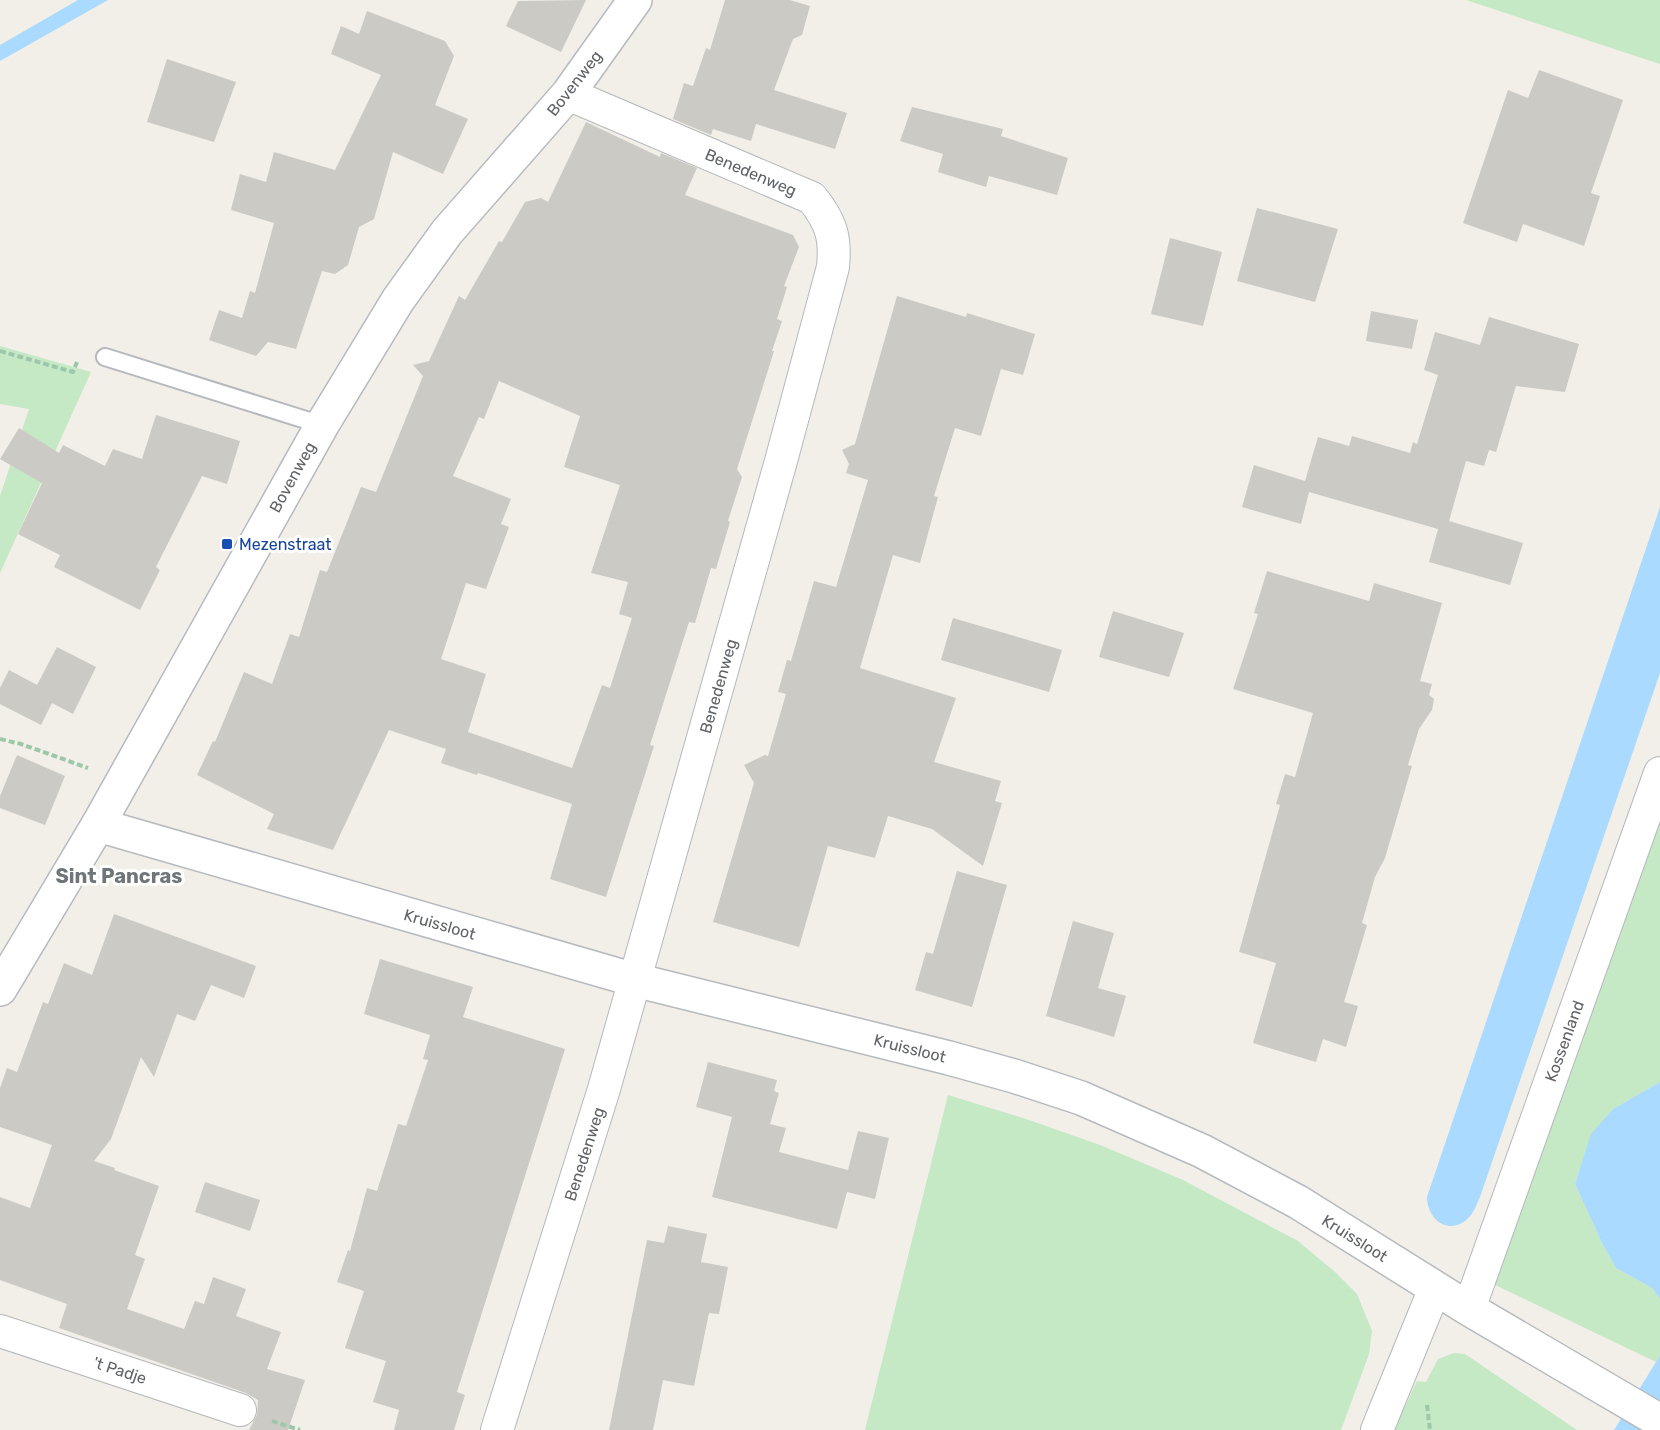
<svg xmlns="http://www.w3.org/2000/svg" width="1660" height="1430" font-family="Rubik,sans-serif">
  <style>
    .green { fill: #c5e8c5 }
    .water { fill: #aadaff }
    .building { fill: #cccac5; fill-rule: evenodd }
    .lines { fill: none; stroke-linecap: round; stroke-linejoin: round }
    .lane-casing { stroke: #b5b8bc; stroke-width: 20 }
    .street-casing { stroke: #b5b8bc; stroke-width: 34 }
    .secondary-casing { stroke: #b6babf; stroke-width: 36 }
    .path { stroke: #9cc7a9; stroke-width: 4; stroke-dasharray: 6 3; stroke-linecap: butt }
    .lane { stroke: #fff; stroke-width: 16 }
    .street { stroke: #fff; stroke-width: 32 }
    .secondary { stroke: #fff; stroke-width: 33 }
    .transit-dot { fill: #1a4fb4; stroke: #fff; stroke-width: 2 }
    .labels { text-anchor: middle; stroke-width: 6; stroke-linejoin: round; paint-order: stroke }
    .street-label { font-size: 16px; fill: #5f6368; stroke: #fff }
    .transit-label { font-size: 16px; fill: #164399; stroke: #fff; text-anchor: start }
    .quarter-label { font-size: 20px; font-weight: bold; fill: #70757a; stroke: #fff }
  </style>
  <rect width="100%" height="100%" fill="#f1efe8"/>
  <!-- green -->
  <g class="green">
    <path d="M1466 0H1660V64Z"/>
    <path d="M0 346 91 372 0 573V496L29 409 0 404Z"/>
    <path d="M1660 806V1082L1613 1109 1592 1134 1575 1184 1602 1243 1616 1268 1652 1288 1660 1299V1356L1656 1362 1493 1284Z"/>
    <path d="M948 1095 1029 1120 1100 1145 1183 1180 1298 1241 1335 1272 1357 1294 1372 1331 1369 1354 1341 1430H865Z"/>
    <path d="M1454 1353 1465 1354 1577 1430H1394L1417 1381 1426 1382 1438 1359Z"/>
  </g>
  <!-- water -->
  <g class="water">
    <path d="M78 0H108L0 61V45Z"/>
    <path d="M1660 507V673L1480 1197C1476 1206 1473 1215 1465 1221 1445 1235 1427 1217 1427 1197Z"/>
    <path d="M1660 1082V1299L1652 1288 1616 1268 1602 1243 1575 1184 1591 1134 1613 1109Z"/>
    <path d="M1660 1356V1430H1614L1656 1362Z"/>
  </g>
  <!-- building -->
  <g class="building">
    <path d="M586 0 561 52 506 26 518 1Z"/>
    <path d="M725 0H790L810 6 802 35 793 39 774 90 847 113 835 149 756 124 751 141 713 129 711 135 673 119 684 83 693 86 706 48 710 50Z"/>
    <path d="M367 11 445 41 454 56 435 105 468 119 443 174 393 152 374 219 359 227 348 265 335 274 322 271 296 349 268 342 256 356 209 340 219 310 242 318 250 291 255 293 274 223 231 210 240 174 266 182 274 152 335 170 381 75 331 54 341 26 359 34Z"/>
    <path d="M167 59 236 82 214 142 147 122Z"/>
    <path d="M1539 70 1623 100 1591 193 1600 196 1584 246 1523 224 1517 242 1463 223 1508 90 1528 98Z"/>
    <path d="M912 107 1003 129 1001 136 1068 158 1057 195 989 176 986 187 938 172 943 154 900 141Z"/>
    <path d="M586 122 660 157 661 153 697 168 685 195 793 235 799 247 784 286 787 287 777 319 782 321 772 351H774L737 469 742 477 728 521 730 522 716 569 711 568 695 623 689 622 650 745 654 746 606 897 550 879 572 804 478 773 477 775 441 763 446 749 389 730 333 850 267 829 274 814 197 775 213 741 215 742 244 672 272 684 290 634 299 637 320 570 327 572 361 487 376 492 423 376 413 365 429 361 459 296 465 300 499 241 502 242 525 202 541 198 548 202ZM499 381 580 416 564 467 620 485 591 573 628 582 619 614 632 618 610 688 602 685 572 768 468 732 486 674 441 659 466 583 486 589 509 527 501 524 511 499 453 476 479 417 484 419Z"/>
    <path d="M1257 208 1338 229 1315 302 1237 281Z"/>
    <path d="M1170 238 1222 252 1203 326 1151 314Z"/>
    <path d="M897 296 966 317 967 313 1035 334 1023 375 1001 369 981 436 955 428 934 496 938 497 920 563 893 555 860 668 956 698 934 762 1001 781 995 801 1002 803 983 866 932 829 888 816 875 858 828 846 799 947 713 922 754 783 744 765 765 755 768 756 786 694 778 692 787 660 791 661 814 581 836 587 868 480 846 473 849 464 842 450 855 444Z"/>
    <path d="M1371 311 1418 320 1412 349 1366 341Z"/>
    <path d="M1489 317 1579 344 1565 392 1516 386 1496 452 1489 450 1484 466 1466 461 1449 521 1523 543 1510 585 1429 562 1438 529 1309 492 1301 524 1242 507 1254 465 1305 481 1318 437 1349 446 1352 436 1410 453 1413 442 1417 444 1438 375 1424 370 1435 332 1480 345Z"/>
    <path d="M156 415 240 441 227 484 202 476 156 567 160 570 140 610 54 567 60 555 18 534 42 483 0 459 19 428 59 453 63 445 105 466 113 449 142 459Z"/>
    <path d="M1267 571 1369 601 1374 583 1442 603 1420 681 1432 684 1429 695 1434 699 1432 710 1419 729 1408 765 1412 766 1385 858 1375 877 1362 923 1367 925 1344 1002 1358 1006 1346 1047 1323 1039 1316 1062 1253 1043 1276 963 1239 952 1280 805 1276 804 1285 774 1295 777 1313 713 1233 689 1258 614 1254 613Z"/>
    <path d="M1113 611 1184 633 1169 677 1099 657Z"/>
    <path d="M953 618 1062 650 1049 692 941 660Z"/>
    <path d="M57 647 96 667 73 714 52 703 41 725 0 704V688L9 670 37 685Z"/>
    <path d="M17 755 65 776 45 825 0 808V796Z"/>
    <path d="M957 871 1007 885 972 1007 915 990 926 952 933 954Z"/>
    <path d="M114 914 256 966 244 998 211 985 195 1021 177 1014 154 1077 141 1057 111 1139 94 1161 115 1168 114 1170 159 1186 135 1255 145 1259 127 1309 184 1329 195 1301 204 1304 213 1277 246 1289 236 1316 281 1332 267 1369 305 1380 288 1430H249L257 1415 258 1400 246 1393 59 1328 67 1304 0 1280V1197L30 1208 52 1145 0 1127V1088L7 1068 17 1072 43 1002 48 1004 64 963 92 975Z"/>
    <path d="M1073 921 1114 933 1098 988 1126 996 1114 1037 1046 1016Z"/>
    <path d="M380 959 473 987 463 1017 565 1049 457 1392 465 1395 454 1430H394L399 1410 373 1402 386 1361 345 1348 364 1291 337 1282 348 1250 350 1251 367 1188 377 1191 398 1124 406 1126 428 1060 423 1059 430 1035 364 1014Z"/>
    <path d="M708 1062 777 1080 774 1091 779 1093 770 1124 786 1128 779 1152 848 1170 858 1131 889 1138 875 1199 847 1192 837 1229 712 1197 732 1117 696 1107Z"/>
    <path d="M205 1182 260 1200 250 1231 195 1212Z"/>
    <path d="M668 1226 707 1234 701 1262 728 1267 719 1314 709 1313 694 1386 663 1380 653 1430H609L647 1240 664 1243Z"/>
  </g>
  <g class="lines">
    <defs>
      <path id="lane" d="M105 357 322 425"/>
      <g id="street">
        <path d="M1469 1309 1660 773"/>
        <path d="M0 1331 240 1410"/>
        <path d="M497 1430 604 1089 781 461 833 267C836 237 831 222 812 198L568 94"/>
        <path d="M1377 1430 1435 1288"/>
      </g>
      <g id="secondary">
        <path d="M98 825 635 980 949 1058 1014 1076 1081 1098 1202 1151 1298 1202 1469 1309 1660 1421"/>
        <path d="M0 989 98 825 322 425 398 300 447 232 568 94 635 0"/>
      </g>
    </defs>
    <!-- lane casing -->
    <use href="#lane" class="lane-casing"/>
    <!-- street casing -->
    <use href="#street" class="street-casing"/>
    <!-- secondary casing -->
    <use href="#secondary" class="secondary-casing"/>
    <!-- path -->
    <g class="path">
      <path d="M0 351 73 372 77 362"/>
      <path d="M0 739 21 744 88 768"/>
      <path d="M1427 1405 1430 1430"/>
      <path d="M272 1421 300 1430"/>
    </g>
    <!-- lane -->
    <use href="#lane" class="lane"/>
    <!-- street -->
    <use href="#street" class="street"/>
    <!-- secondary -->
    <use href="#secondary" class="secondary"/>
  </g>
  <!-- markers -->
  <rect class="transit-dot" x="221" y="538" width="12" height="12" rx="3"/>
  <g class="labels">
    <!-- street labels -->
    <g class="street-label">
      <text transform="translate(574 83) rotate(-52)" y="6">Bovenweg</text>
      <text transform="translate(751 172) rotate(23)" y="6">Benedenweg</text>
      <text transform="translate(292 477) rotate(-61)" y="6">Bovenweg</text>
      <text transform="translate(718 686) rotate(-74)" y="6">Benedenweg</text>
      <text transform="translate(440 924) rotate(16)" y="6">Kruissloot</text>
      <text transform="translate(1564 1041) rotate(-70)" y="6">Kossenland</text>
      <text transform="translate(910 1048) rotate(14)" y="6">Kruissloot</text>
      <text transform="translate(584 1154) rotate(-72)" y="6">Benedenweg</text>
      <text transform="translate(1355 1238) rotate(32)" y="6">Kruissloot</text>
      <text transform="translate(120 1370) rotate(18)" y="6">'t Padje</text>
    </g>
    <!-- transit labels -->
    <g class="transit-label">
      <text x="239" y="550">Mezenstraat</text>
    </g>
    <!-- quarter labels -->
    <g class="quarter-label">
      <text x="119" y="883">Sint Pancras</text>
    </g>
  </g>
</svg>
